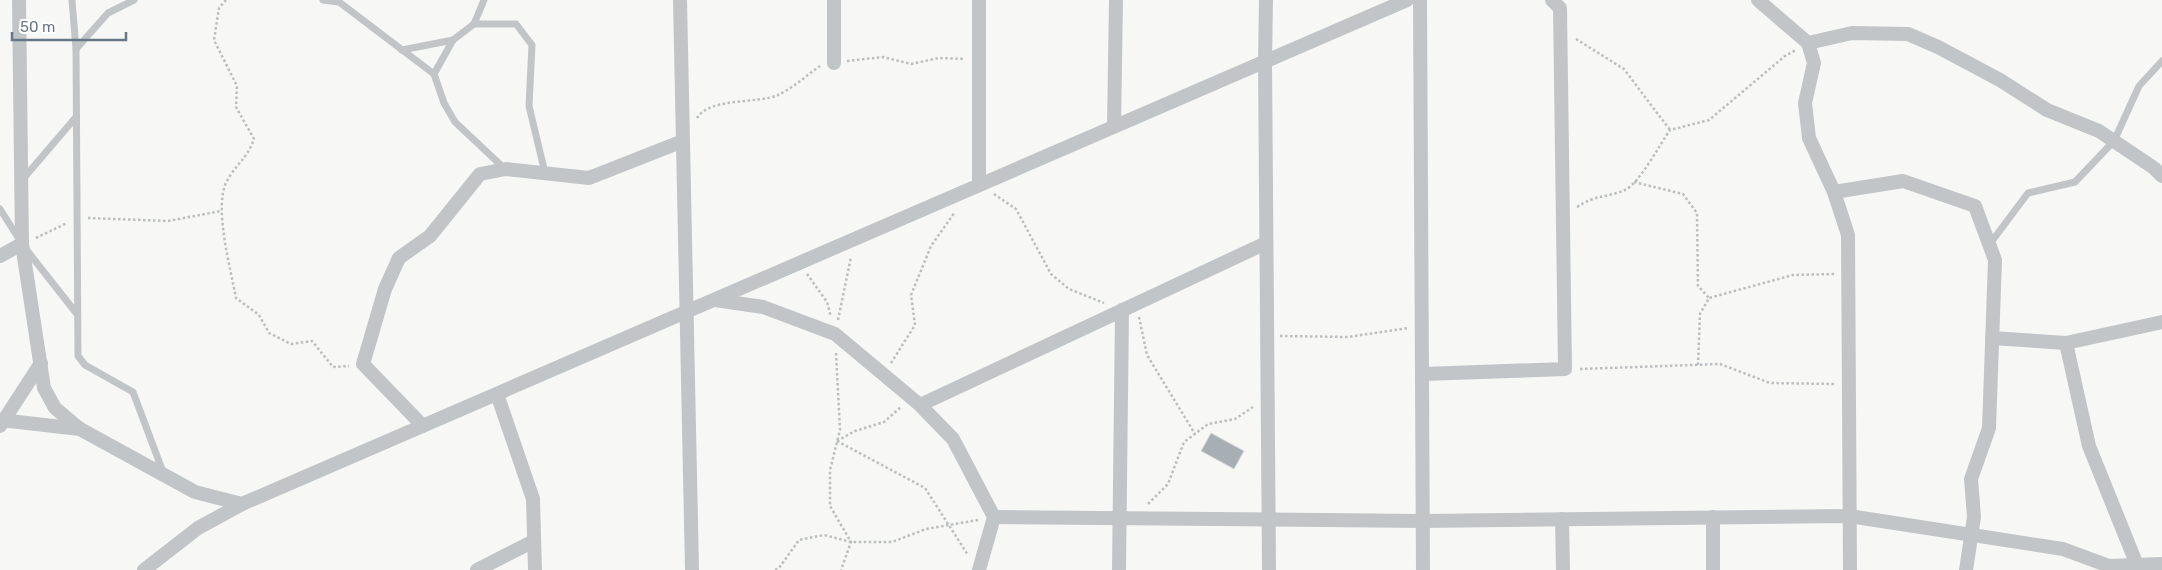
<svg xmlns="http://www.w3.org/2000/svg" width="2162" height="570" font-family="Rubik,sans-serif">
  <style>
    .building { fill: #a7afb5; stroke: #d9d9d7 }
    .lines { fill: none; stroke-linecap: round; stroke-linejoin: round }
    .path { stroke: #bbbec0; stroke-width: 2.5; stroke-dasharray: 2.5 2.5; stroke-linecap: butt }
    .service { stroke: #c1c5c8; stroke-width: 7 }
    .minor { stroke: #c1c5c8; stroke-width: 14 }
  </style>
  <rect width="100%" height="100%" fill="#f7f8f5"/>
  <!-- building -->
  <path class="building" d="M1211 433 1244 451 1234 469 1201 451Z"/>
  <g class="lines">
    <!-- path -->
    <g class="path">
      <path d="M226 0 219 8 214 40 237 86 236 107 254 139C247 159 236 164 227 181 213 206 231 270 236 298L259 315 269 333 291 344 312 341 333 367 349 366"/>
      <path d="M1576 39 1624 69 1670 130"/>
      <path d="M847 61 883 57 911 64 939 58 965 59"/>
      <path d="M697 118C710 97 758 104 778 95 793 88 807 75 820 66"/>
      <path d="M1634 182 1683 194 1697 213 1698 286 1709 298"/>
      <path d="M994 194 1016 209 1051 274 1069 289 1104 303"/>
      <path d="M1577 207C1597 194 1606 198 1625 190 1639 184 1660 144 1670 130L1709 120 1785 56 1796 50"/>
      <path d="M88 218 168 221 221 211"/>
      <path d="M36 238 67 223"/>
      <path d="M807 274 827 302 831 317"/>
      <path d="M1139 317 1147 355 1195 434"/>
      <path d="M838 320 851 257"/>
      <path d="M1280 336 1348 337 1408 328"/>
      <path d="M836 353 840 430 830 470V506L851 542 841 570"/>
      <path d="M891 363 915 325 911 295 931 246 955 212"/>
      <path d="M1698 365 1700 314 1709 298 1793 275 1835 274"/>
      <path d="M1580 369 1720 364 1770 383 1836 384"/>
      <path d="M837 441 925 488 968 555"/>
      <path d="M837 441 855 431 884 422 901 407"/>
      <path d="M1148 504 1168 484 1184 442 1208 424 1235 419 1253 407"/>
      <path d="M775 570 779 568 799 540 824 535 851 542H892L926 529 978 520"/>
    </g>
    <!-- service -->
    <g class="service">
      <path d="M72 0 76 49"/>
      <path d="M134 0 108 13 76 49 78 356 85 365 133 392 163 472"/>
      <path d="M323 0 339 2 434 74 444 103 455 122 505 169"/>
      <path d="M474 24H516L532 45 529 106 545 173"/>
      <path d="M402 50 453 40 474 24 484 0"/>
      <path d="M434 74 453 40"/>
      <path d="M23 179 76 117"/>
      <path d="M0 209 19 239"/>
      <path d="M1989 245 2028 193 2075 182 2114 141 2139 86 2162 61"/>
      <path d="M25 248 77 314"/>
    </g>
    <!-- minor -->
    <g class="minor">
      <path d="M19 0 22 244 44 388 55 408 80 429 195 492 242 504"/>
      <path d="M680 0 692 570"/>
      <path d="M979 0V184"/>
      <path d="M1266 0 1265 62 1269 570"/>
      <path d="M1420 0 1423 570"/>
      <path d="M1758 0 1808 43 1814 63 1805 103 1809 138 1834 192 1848 235 1850 570"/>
      <path d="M1808 43 1852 33 1908 34 1938 47 2000 80 2047 110 2099 131 2154 168 2162 176"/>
      <path d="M834 63V0"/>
      <path d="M1114 126 1116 0"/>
      <path d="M1834 192 1903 181 1975 206 1995 260 1989 428 1971 479 1974 517 1966 570"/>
      <path d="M0 256 22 244"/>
      <path d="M715 300 763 307 835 334 920 405 953 439 994 517 979 570"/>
      <path d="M1992 338 2066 343 2162 322"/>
      <path d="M2066 343 2089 446 2137 565"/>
      <path d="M1423 374 1565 369 1560 8 1552 0"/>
      <path d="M497 394 533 499 535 570"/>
      <path d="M920 405 1266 243"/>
      <path d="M0 420 80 429"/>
      <path d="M0 426 41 363"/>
      <path d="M423 426 363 364 385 289 399 258 430 236 480 174 506 169 589 178 683 141"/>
      <path d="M994 517 1423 521 1849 516 2063 549 2109 566 2162 564"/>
      <path d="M1562 519 1563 570"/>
      <path d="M144 570 198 528 242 504 1407 0"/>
      <path d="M477 570 534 541"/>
      <path d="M1119 570 1122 310"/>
      <path d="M1713 570V517"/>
    </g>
  </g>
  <!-- scale -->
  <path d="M12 32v8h114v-8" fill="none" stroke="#677785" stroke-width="2.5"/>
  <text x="20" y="32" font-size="15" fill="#677785" stroke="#ffffff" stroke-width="4" paint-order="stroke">50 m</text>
</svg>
